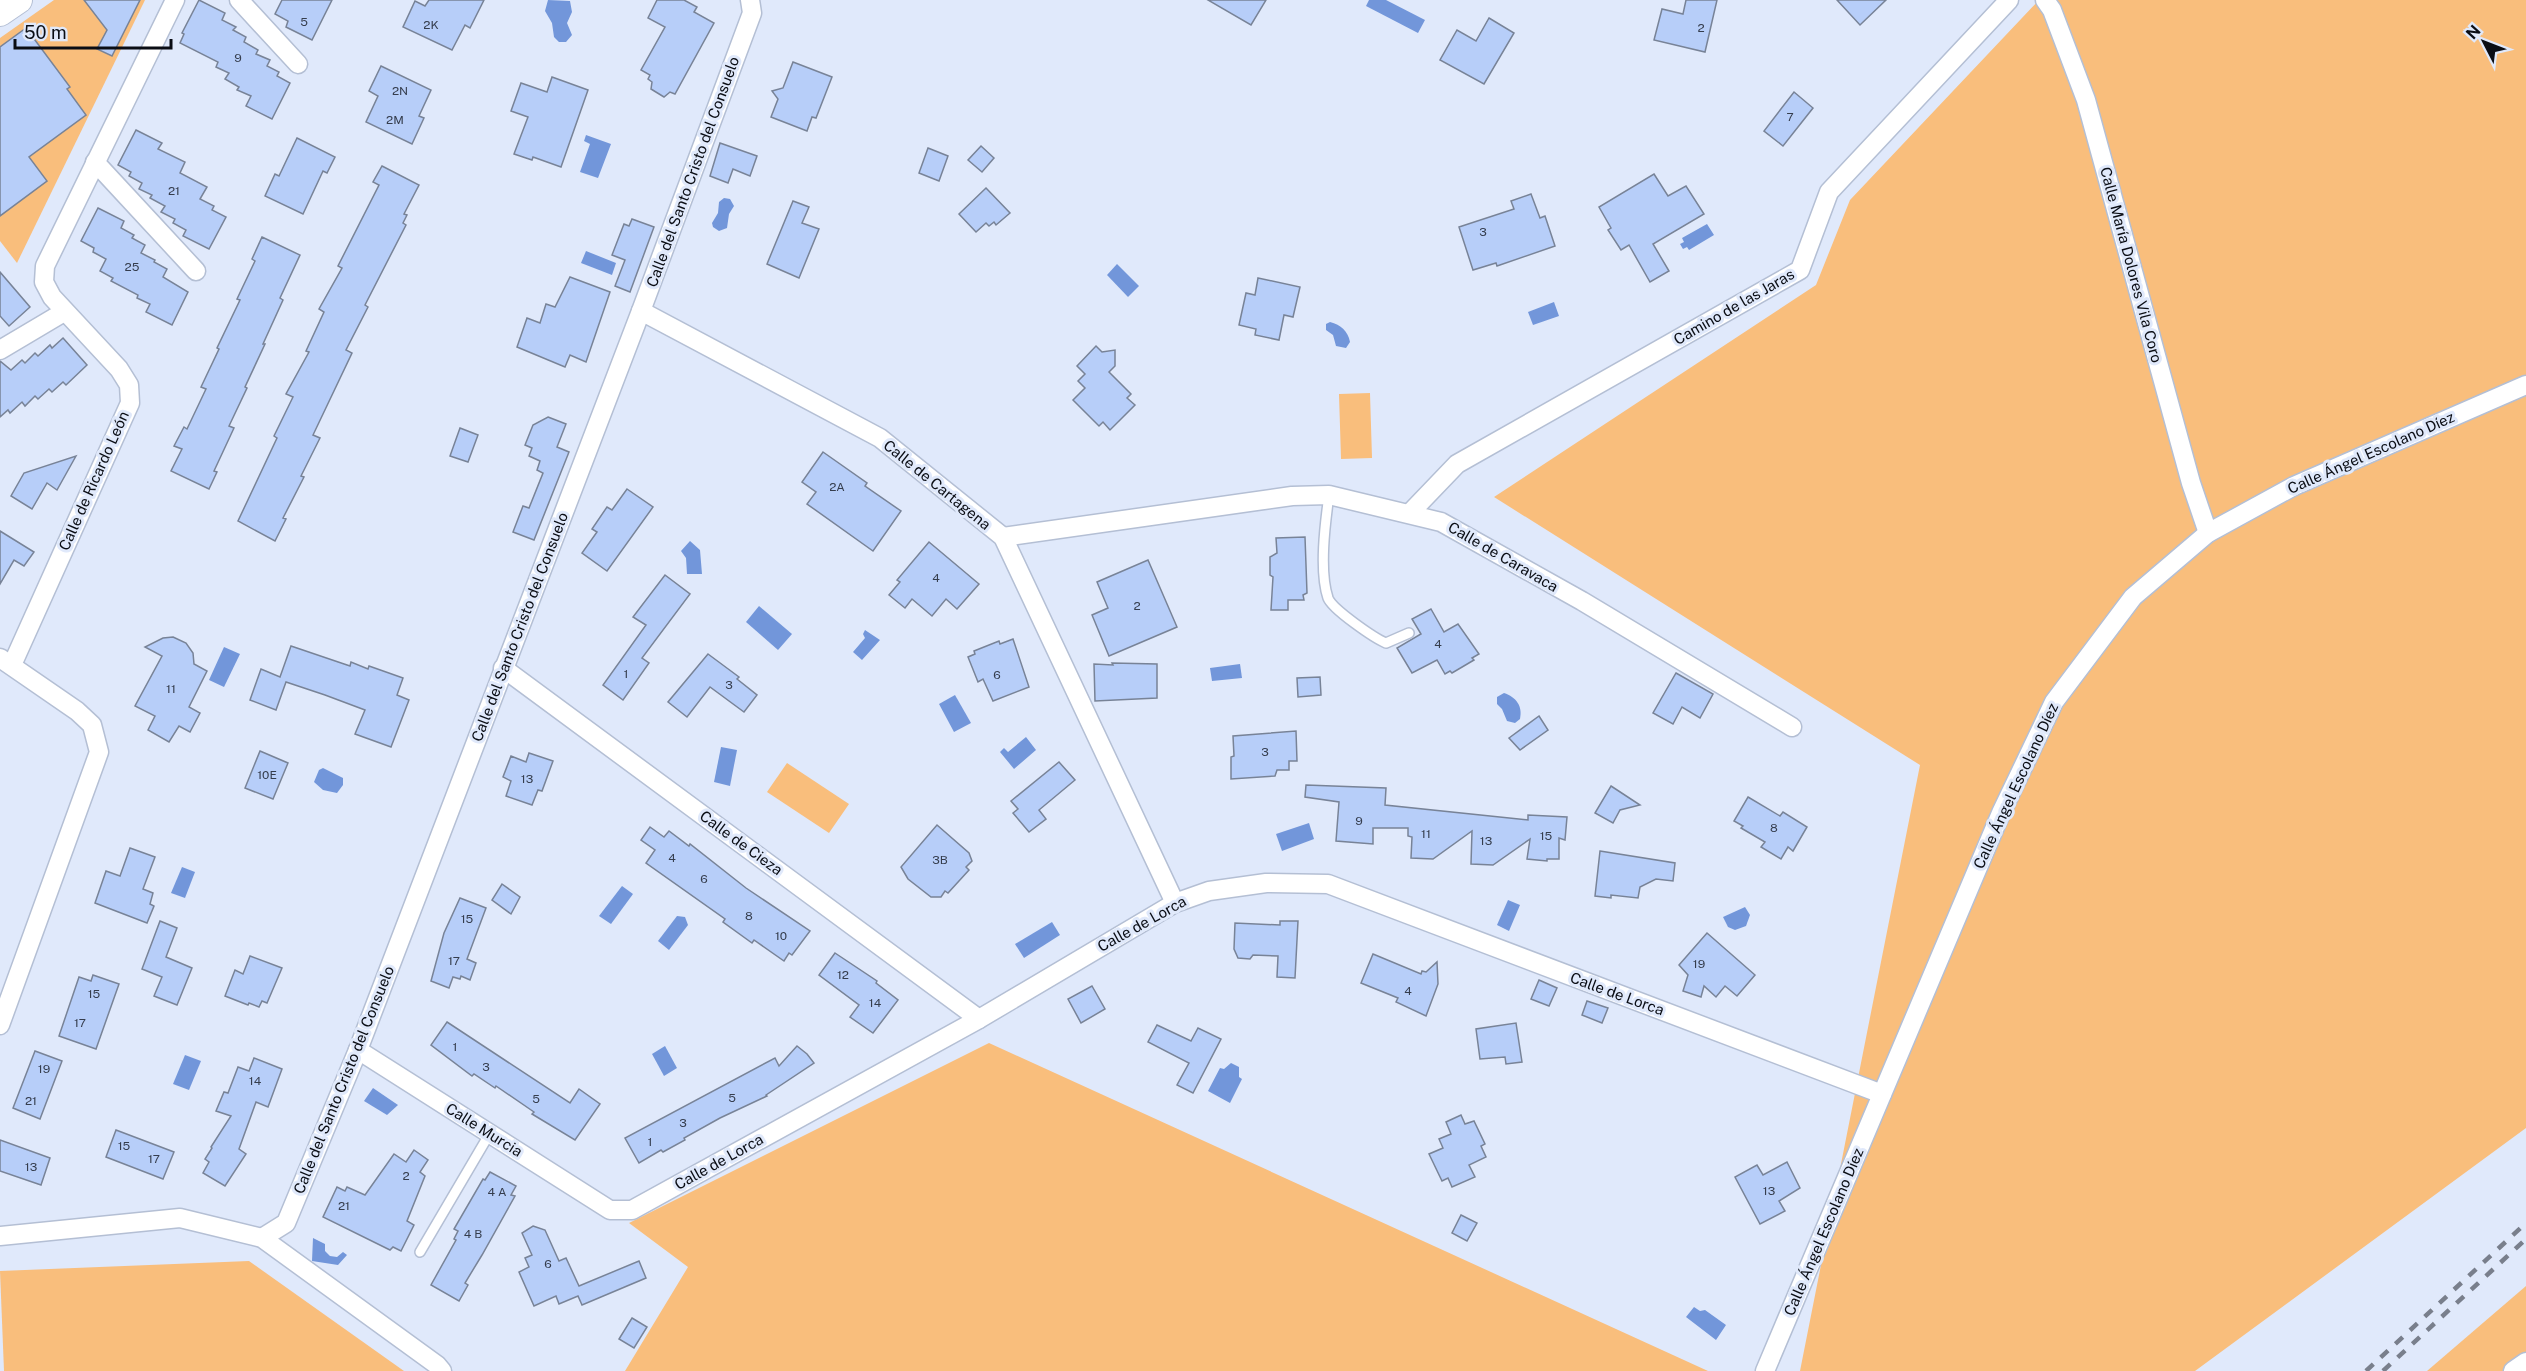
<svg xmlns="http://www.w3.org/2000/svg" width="2526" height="1371" font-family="'Public Sans',sans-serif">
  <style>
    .green { fill: #f9be7c }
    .water { fill: #7296da }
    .building { fill: #b7cef9; stroke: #788397; stroke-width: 1.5 }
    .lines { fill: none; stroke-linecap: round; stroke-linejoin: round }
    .service-casing { stroke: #b4bfd4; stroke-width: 12 }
    .minor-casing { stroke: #b4bfd4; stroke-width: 21 }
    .secondary-casing { stroke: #b4bfd4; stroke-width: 28 }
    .service { stroke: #fff; stroke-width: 9 }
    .minor { stroke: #fff; stroke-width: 18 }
    .secondary { stroke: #fff; stroke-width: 26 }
    .rail { stroke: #797f8c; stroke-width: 4.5; stroke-dasharray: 10 10; stroke-linecap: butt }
    .labels { text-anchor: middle; stroke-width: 6; stroke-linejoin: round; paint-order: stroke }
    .number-label { font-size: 12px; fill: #353d4d }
    .street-label { font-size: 15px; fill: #0a0d14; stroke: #e0e9fb }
  </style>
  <rect width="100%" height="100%" fill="#e0e9fb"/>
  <!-- green -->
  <g class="green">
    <path d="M54 0H145L17 263 0 241V38Z"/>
    <path d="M2039 0H2526V1128L2195 1371H1800L1920 765 1494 497 1816 285 1850 200Z"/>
    <path d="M1370 393 1372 458 1341 459 1339 394Z"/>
    <path d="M787 763 849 804 829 833 767 792Z"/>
    <path d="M989 1043 1708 1371H625L688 1267 629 1223Z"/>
    <path d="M249 1261 404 1371H4L0 1271Z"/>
    <path d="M2526 1286V1371H2427Z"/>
  </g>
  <!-- water -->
  <g class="water">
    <path d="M548 0 570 1 572 12 567 23 572 35 566 42H559L554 37 552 23 545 11Z"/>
    <path d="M1369 0H1386L1425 20 1418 33 1366 6Z"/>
    <path d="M586 135 611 144 598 178 580 172 590 144 584 141Z"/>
    <path d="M724 198 730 199 734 206 729 214 727 228 719 231 713 227 712 223 718 213 719 202Z"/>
    <path d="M1707 224 1714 235 1689 250 1687 247 1683 249 1680 244 1684 242 1682 238Z"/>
    <path d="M586 251 616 263 612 275 581 263Z"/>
    <path d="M1117 264 1139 286 1128 297 1107 275Z"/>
    <path d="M1554 302 1559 316 1533 325 1528 312Z"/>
    <path d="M1330 322C1341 325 1348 331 1350 342L1346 348 1336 346 1333 335 1326 330V324Z"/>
    <path d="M690 541 700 550 702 574H687L686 558 681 551Z"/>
    <path d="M759 606 792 634 778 650 746 622Z"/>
    <path d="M865 630 880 640 862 660 853 652 865 638 863 634Z"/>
    <path d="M224 647 240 654 224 687 209 680Z"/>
    <path d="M1240 664 1242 678 1212 681 1210 668Z"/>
    <path d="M1504 693C1516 697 1523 706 1520 719L1515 723 1507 721 1502 709 1497 704V697Z"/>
    <path d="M955 695 971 723 954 732 939 704Z"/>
    <path d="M1026 737 1036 750 1014 769 1000 752 1004 748 1008 752Z"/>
    <path d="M721 747 737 750 730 786 714 782Z"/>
    <path d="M323 768 343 778V785L337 793 323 790 314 782 319 770Z"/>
    <path d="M1309 823 1314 839 1282 851 1276 834Z"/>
    <path d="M182 867 195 872 185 898 171 893Z"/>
    <path d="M622 886 633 894 611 924 599 916Z"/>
    <path d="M1508 900 1520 905 1509 931 1497 925Z"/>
    <path d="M1745 907 1750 915 1746 926 1735 930 1728 927 1723 917Z"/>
    <path d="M677 916 685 917 688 925 669 950 658 941Z"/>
    <path d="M1052 922 1060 935 1024 958 1015 944Z"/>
    <path d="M665 1046 677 1068 664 1076 652 1054Z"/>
    <path d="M185 1055 201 1061 189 1090 173 1084Z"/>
    <path d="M1231 1063 1239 1067V1077L1242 1079 1230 1103 1208 1091 1220 1068 1224 1069Z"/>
    <path d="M373 1088 398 1105 387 1115 364 1101Z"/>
    <path d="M313 1238 325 1244V1251L330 1256 337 1257 343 1252 347 1255 338 1265 312 1261Z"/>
    <path d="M1694 1307 1700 1311 1705 1310 1726 1325 1716 1340 1686 1317Z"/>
  </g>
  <!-- building -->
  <g class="building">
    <path d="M84 0H140L112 56 97 49 107 30Z"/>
    <path d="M199 0 225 13 222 20 236 27 233 30 246 37 244 42 258 50 256 54 270 60 267 66 279 72 277 76 290 83 272 119 246 106 251 96 237 90 239 87 225 79 229 73 216 67 218 62 180 43 184 34 182 33Z"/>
    <path d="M282 0H332L312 40 286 27 288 21 275 14Z"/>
    <path d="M429 0H484L470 28 465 25 452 50 403 27 415 1 425 6Z"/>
    <path d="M657 0H684L697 7 694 12 714 23 675 94 670 92 664 97 651 89 652 82 648 79 650 75 641 70 665 27 648 18Z"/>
    <path d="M1208 0H1266L1251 25Z"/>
    <path d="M1686 0H1717L1705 52 1654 40 1662 9 1683 14Z"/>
    <path d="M1837 0H1886L1860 25Z"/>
    <path d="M1489 18 1514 33 1484 84 1440 60 1457 30 1476 41Z"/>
    <path d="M26 28 70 87 67 89 86 115 29 157 47 181 0 216V47Z"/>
    <path d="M793 62 832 77 816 118 812 117 807 131 771 117 778 99 772 91 783 88Z"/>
    <path d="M381 66 431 90 419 116 424 118 412 144 366 122 378 96 369 91Z"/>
    <path d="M552 77 588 90 561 167 533 157 532 160 514 154 528 117 511 111 521 83 547 92Z"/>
    <path d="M1794 92 1813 108 1783 146 1764 131Z"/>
    <path d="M136 130 162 143 158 149 185 162 180 173 207 187 200 199 214 206 212 210 226 217 209 249 183 236 186 230 173 223 175 219 161 212 165 206 150 198 152 195 139 189 142 183 129 176 131 172 118 165Z"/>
    <path d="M297 138 335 157 327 173 323 171 303 214 265 196 275 174 279 176Z"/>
    <path d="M720 143 757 156 750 176 733 169 728 183 710 176Z"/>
    <path d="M981 146 994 158 982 172 968 160Z"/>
    <path d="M928 148 948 156 939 181 919 173Z"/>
    <path d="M382 166 419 185 404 214 407 215 403 223 406 225 365 305 368 307 346 350 352 353 313 435 320 438 301 476 304 477 283 518 286 519 275 541 238 521 277 438 274 436 293 397 286 394 309 352 306 351 324 312 319 309 342 268 338 266 379 185 373 182Z"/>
    <path d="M1654 174 1668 196 1686 186 1704 214 1653 244 1669 271 1650 282 1629 245 1621 250 1608 230 1611 228 1599 207Z"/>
    <path d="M986 188 1010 213 996 225 994 222 989 226 986 223 976 232 959 214Z"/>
    <path d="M1531 194 1540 218 1545 216 1555 246 1497 266 1496 263 1473 270 1459 227 1514 209 1511 201Z"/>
    <path d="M793 201 809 207 802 223 819 229 799 278 767 264Z"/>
    <path d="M98 208 124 221 121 228 134 235 132 238 145 245 141 253 155 260 154 262 167 269 163 277 188 292 172 325 146 312 150 304 137 298 138 295 111 281 113 278 100 271 106 259 93 252 94 248 81 241Z"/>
    <path d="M632 219 654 227 630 292 615 286 625 260 612 255 624 224 629 226Z"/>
    <path d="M262 237 300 255 280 298 283 300 263 344H265L245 387 247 388 229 426 234 428 214 471 217 472 209 489 171 471 182 449 174 446 184 427 187 429 206 389 201 387 219 349 217 348 240 300 237 299 255 261 252 259Z"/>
    <path d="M0 272 30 307 9 326 0 316Z"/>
    <path d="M570 277 610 292 586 362 570 355 565 367 517 347 527 318 540 323 546 304 555 307Z"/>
    <path d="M1258 278 1300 287 1293 317 1284 315 1279 340 1255 335 1256 329 1239 325 1246 293 1255 295Z"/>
    <path d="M63 338 87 365 66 385 63 382 52 392 49 389 38 399 35 396 25 406 22 402 10 413 8 410 0 417V361L11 370 22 360 25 363 35 353 38 356 50 345 52 348Z"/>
    <path d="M1096 346 1102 352 1115 350V366L1109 372 1131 394 1127 398 1135 405 1110 430 1103 422 1099 426 1073 400 1085 388 1078 381 1085 374 1077 366Z"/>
    <path d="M548 417 566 424 557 447 569 452 534 540 513 532 523 506 529 508 543 473 537 470 540 461 529 456 532 448 525 445 533 425Z"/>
    <path d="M460 428 478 435 468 462 450 456Z"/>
    <path d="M823 452 867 483 865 486 901 511 873 551 807 504 816 492 802 482Z"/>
    <path d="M76 456 57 490 47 483 32 509 11 496 24 473Z"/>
    <path d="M627 489 653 507 607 571 582 553 597 532 592 529 607 507 612 510Z"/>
    <path d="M0 531 34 552 24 566 14 560 0 584Z"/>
    <path d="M1305 537 1307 593 1303 595 1304 600H1288V610H1271L1273 577 1270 575V557L1277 553 1276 538Z"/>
    <path d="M929 542 979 584 957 609 946 599 932 616 912 599 905 608 889 595 900 582 897 580Z"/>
    <path d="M1148 560 1177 627 1109 656 1092 615 1108 608 1097 582Z"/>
    <path d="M665 575 690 594 642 658 649 663 623 700 603 685 646 625 633 617Z"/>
    <path d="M1431 609 1444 632 1458 624 1479 654 1472 658 1474 660 1452 673 1450 671 1445 674 1437 660 1412 673 1397 648 1421 634 1412 619Z"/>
    <path d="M173 637 186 643 193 653 194 664 207 671 189 707 200 713 190 732 179 726 169 742 148 730 155 716 135 706 162 656 145 647 163 638Z"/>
    <path d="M1013 639 1029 687 993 701 983 679 978 682 968 657 975 654 974 651 999 641 1000 644Z"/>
    <path d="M291 646 350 666 351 662 368 669 369 666 403 678 397 695 409 700 391 747 355 734 365 710 325 695 286 682 276 710 250 700 261 669 280 677Z"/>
    <path d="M708 654 739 677 737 679 757 695 744 712 710 687 687 717 668 702Z"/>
    <path d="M1112 663 1157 664V698L1095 701 1094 664 1113 665Z"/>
    <path d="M1676 673 1713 694 1700 718 1682 707 1673 724 1653 713Z"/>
    <path d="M1320 677 1321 695 1298 697 1297 678Z"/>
    <path d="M1539 716 1548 730 1520 750 1509 738Z"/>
    <path d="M1296 731 1297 761H1289V770H1277L1275 776 1231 779V757L1234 756 1233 736Z"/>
    <path d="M260 751 288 763 273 799 245 788Z"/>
    <path d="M529 753 553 761 542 791 538 790 532 805 506 796 511 781 503 777 511 756 526 762Z"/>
    <path d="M1059 762 1075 780 1039 810 1046 819 1029 832 1013 813 1018 809 1011 801Z"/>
    <path d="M1306 785 1386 788 1385 805 1528 820V815L1567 817 1565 840 1559 838V859H1547V861L1527 859 1530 839 1493 865 1471 864 1472 831 1433 859 1411 858 1412 837 1408 836V828H1373V844L1336 841 1339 802 1305 797Z"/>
    <path d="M1611 786 1640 805 1620 810 1613 823 1595 813Z"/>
    <path d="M1748 797 1780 816 1783 812 1807 827 1793 851 1788 847 1781 859 1761 847 1765 842 1741 828 1743 826 1734 821Z"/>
    <path d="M937 825 969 853 972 861 966 867 969 870 948 893 945 891 941 897H931L908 879 901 867Z"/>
    <path d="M650 827 664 837 669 831 689 846 690 844 746 888 810 931 792 955 789 953 784 961 754 940 752 943 723 922 725 919 646 863 655 850 641 840Z"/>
    <path d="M130 848 155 857 143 889 153 893 150 904 154 906 147 923 95 903 106 871 120 876Z"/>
    <path d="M1600 851 1675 863 1673 881 1656 879 1640 887 1638 898 1611 895V898L1595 896Z"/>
    <path d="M502 884 520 897 511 914 492 900Z"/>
    <path d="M460 898 486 908 467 959 476 963 470 980 461 976 460 979 453 977 449 988 431 981 444 933Z"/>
    <path d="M160 921 177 928 166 957 192 968 177 1005 154 996 162 977 142 969Z"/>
    <path d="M1280 921H1298L1295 978 1277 977 1278 956 1253 955 1250 959 1238 958 1234 949 1235 923 1280 925Z"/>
    <path d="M1707 933 1755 975 1737 996 1725 986 1716 997 1704 986 1701 997 1683 991 1688 975 1679 965Z"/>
    <path d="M835 953 877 981 876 983 898 1000 873 1033 850 1017 859 1005 819 975Z"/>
    <path d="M1373 954 1421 974 1422 971 1426 972 1437 962 1438 984 1426 1016 1396 1002 1398 998 1361 983Z"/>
    <path d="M250 956 282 968 267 1003 262 1001 259 1007 249 1003 248 1005 225 996 235 970 243 974Z"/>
    <path d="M93 975 119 984 96 1049 59 1036 79 977 91 981Z"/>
    <path d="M1539 980 1557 988 1549 1006 1531 999Z"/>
    <path d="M1092 986 1105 1009 1081 1023 1068 999Z"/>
    <path d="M1587 1001 1608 1008 1602 1023 1582 1015Z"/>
    <path d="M447 1022 570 1103 579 1089 600 1104 575 1140 532 1114 534 1112 496 1086 495 1088 474 1074 472 1076 431 1045Z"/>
    <path d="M1516 1023 1522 1062 1506 1064 1505 1057 1480 1059 1476 1029Z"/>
    <path d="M1157 1025 1191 1041 1198 1028 1221 1039 1193 1093 1177 1085 1189 1063 1148 1042Z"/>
    <path d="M797 1046 807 1054 814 1063 766 1095 767 1096 720 1118 684 1138 685 1140 663 1152 661 1150 639 1163 625 1138 775 1058 779 1066Z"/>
    <path d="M35 1051 62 1061 40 1119 13 1108Z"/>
    <path d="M254 1058 282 1069 268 1107 256 1102 239 1149 246 1154 225 1186 203 1173 209 1162 205 1159 212 1148 211 1147 231 1116 216 1111 224 1092 228 1093 238 1067 249 1071Z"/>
    <path d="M1461 1115 1465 1124 1474 1121 1485 1144 1481 1146 1486 1157 1469 1165 1475 1177 1452 1187 1448 1178 1442 1181 1429 1154 1443 1148 1439 1139 1451 1134 1446 1122Z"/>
    <path d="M116 1130 174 1152 163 1179 106 1157Z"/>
    <path d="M0 1140 50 1158 41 1185 0 1171Z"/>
    <path d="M414 1150 428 1160 420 1172 425 1176 407 1221 414 1225 401 1251 393 1247 390 1250 323 1217 337 1187 345 1191 347 1187 365 1195 394 1154 406 1162Z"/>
    <path d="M1787 1162 1800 1188 1779 1201 1785 1211 1760 1224 1735 1177 1757 1165 1763 1175Z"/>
    <path d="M490 1172 516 1186 511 1195 515 1196 482 1255 465 1283 468 1285 459 1301 431 1285 456 1240 454 1239 458 1231 454 1229 483 1179 485 1180Z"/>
    <path d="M1461 1215 1477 1223 1467 1241 1452 1233Z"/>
    <path d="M533 1226 545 1230 559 1261 566 1258 579 1286 639 1261 646 1278 582 1305 578 1296 559 1304 556 1296 534 1306 519 1272 529 1267 525 1258 532 1255 522 1233Z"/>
    <path d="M632 1318 647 1327 634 1348 619 1339Z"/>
  </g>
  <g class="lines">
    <defs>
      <g id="service">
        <path d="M1329 495C1325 524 1319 571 1328 598 1332 609 1374 638 1386 643L1409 633"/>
        <path d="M420 1252 490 1133"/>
      </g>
      <g id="minor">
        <path d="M239 0 298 64"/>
        <path d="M2045 0 2052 10 2086 100 2191 483 2208 533"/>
        <path d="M95 162 196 271"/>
        <path d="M641 311 880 438 1003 537 1175 903"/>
        <path d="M0 350 64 312"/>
        <path d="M1410 513 1457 464 1800 270 1829 192 2009 0"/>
        <path d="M1003 537 1292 496 1329 495 1441 522 1582 601 1792 727"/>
        <path d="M0 658 77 711 92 725 99 752 0 1025"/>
        <path d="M12 665 130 403 129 385 119 369 52 297 44 282 45 266 175 0"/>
        <path d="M503 668 979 1019"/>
        <path d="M358 1050 610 1210H632L979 1019 1175 903 1209 891 1266 883 1328 884 1882 1094"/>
        <path d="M0 1236 180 1218 262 1238 437 1365 442 1371"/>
        <path d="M262 1238 286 1223 358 1050 641 311 752 13 750 0"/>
        <path d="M1765 1371 2001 813 2054 702 2133 597 2208 533 2294 486 2526 385"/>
        <path d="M2513 1371 2526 1362"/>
      </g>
      <path id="secondary" d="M0 13 19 0"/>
    </defs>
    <!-- service casing -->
    <use href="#service" class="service-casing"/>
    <!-- minor casing -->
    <use href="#minor" class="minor-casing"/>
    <!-- secondary casing -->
    <use href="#secondary" class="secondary-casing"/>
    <!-- service -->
    <use href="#service" class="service"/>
    <!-- minor -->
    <use href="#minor" class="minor"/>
    <!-- secondary -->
    <use href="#secondary" class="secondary"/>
    <!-- rail -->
    <g class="rail">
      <path d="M2366 1371 2526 1223"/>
      <path d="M2383 1371 2526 1239"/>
    </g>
  </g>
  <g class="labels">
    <!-- number labels -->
    <g class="number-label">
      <text x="304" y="26">5</text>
      <text x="431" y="29">2K</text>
      <text x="1701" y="32">2</text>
      <text x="238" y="62">9</text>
      <text x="400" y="95">2N</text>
      <text x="1790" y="121">7</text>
      <text x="395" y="124">2M</text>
      <text x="174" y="195">21</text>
      <text x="1483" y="236">3</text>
      <text x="132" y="271">25</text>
      <text x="837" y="491">2A</text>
      <text x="936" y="582">4</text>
      <text x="1137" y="610">2</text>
      <text x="1438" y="648">4</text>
      <text x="626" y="678">1</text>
      <text x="997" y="679">6</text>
      <text x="729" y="689">3</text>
      <text x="171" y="693">11</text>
      <text x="1265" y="756">3</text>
      <text x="267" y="779">10E</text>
      <text x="527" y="783">13</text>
      <text x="1359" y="825">9</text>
      <text x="1774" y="832">8</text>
      <text x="1426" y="838">11</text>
      <text x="1546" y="840">15</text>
      <text x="1486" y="845">13</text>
      <text x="672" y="862">4</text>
      <text x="940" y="864">3B</text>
      <text x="704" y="883">6</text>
      <text x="749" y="920">8</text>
      <text x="467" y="923">15</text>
      <text x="781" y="940">10</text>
      <text x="454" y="965">17</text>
      <text x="1699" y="968">19</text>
      <text x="843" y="979">12</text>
      <text x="1408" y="995">4</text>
      <text x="94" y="998">15</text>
      <text x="875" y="1007">14</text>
      <text x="80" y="1027">17</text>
      <text x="455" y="1051">1</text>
      <text x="486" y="1071">3</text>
      <text x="44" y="1073">19</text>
      <text x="255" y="1085">14</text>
      <text x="732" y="1102">5</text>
      <text x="536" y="1103">5</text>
      <text x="31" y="1105">21</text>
      <text x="683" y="1127">3</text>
      <text x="650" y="1146">1</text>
      <text x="124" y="1150">15</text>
      <text x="154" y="1163">17</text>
      <text x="31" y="1171">13</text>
      <text x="406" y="1180">2</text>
      <text x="1769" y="1195">13</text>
      <text x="497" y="1196">4 A</text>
      <text x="344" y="1210">21</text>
      <text x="473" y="1238">4 B</text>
      <text x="548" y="1268">6</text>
    </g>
    <!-- street labels -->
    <g class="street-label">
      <text transform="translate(693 172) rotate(-70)" y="5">Calle del Santo Cristo del Consuelo</text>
      <text transform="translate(2131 265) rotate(75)" y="5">Calle María Dolores Vila Coro</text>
      <text transform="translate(1734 307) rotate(-30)" y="5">Camino de las Jaras</text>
      <text transform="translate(2371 453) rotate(-24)" y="5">Calle Ángel Escolano Díez</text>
      <text transform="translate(94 481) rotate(-66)" y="5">Calle de Ricardo León</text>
      <text transform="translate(937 485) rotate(39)" y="5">Calle de Cartagena</text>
      <text transform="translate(1503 557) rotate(30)" y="5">Calle de Caravaca</text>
      <text transform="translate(520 627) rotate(-69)" y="5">Calle del Santo Cristo del Consuelo</text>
      <text transform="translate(2016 786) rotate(-65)" y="5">Calle Ángel Escolano Díez</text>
      <text transform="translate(741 843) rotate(36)" y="5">Calle de Cieza</text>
      <text transform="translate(1142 924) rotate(-29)" y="5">Calle de Lorca</text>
      <text transform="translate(1617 994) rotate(20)" y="5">Calle de Lorca</text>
      <text transform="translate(344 1080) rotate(-68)" y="5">Calle del Santo Cristo del Consuelo</text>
      <text transform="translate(484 1130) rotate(32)" y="5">Calle Murcia</text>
      <text transform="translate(719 1162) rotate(-29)" y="5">Calle de Lorca</text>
      <text transform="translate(1824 1232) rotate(-67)" y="5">Calle Ángel Escolano Díez</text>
    </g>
  </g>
  <!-- north arrow -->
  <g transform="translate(2484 42) rotate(312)" stroke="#e0e9fb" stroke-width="4.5" paint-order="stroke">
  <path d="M0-4.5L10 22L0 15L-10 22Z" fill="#0a0d14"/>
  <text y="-9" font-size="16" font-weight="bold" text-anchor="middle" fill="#0a0d14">N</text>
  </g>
  <!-- scale -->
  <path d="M15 39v9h156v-9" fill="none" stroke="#0a0d14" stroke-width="3"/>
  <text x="24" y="39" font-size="18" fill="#0a0d14" stroke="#e0e9fb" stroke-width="4.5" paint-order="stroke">50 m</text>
</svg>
